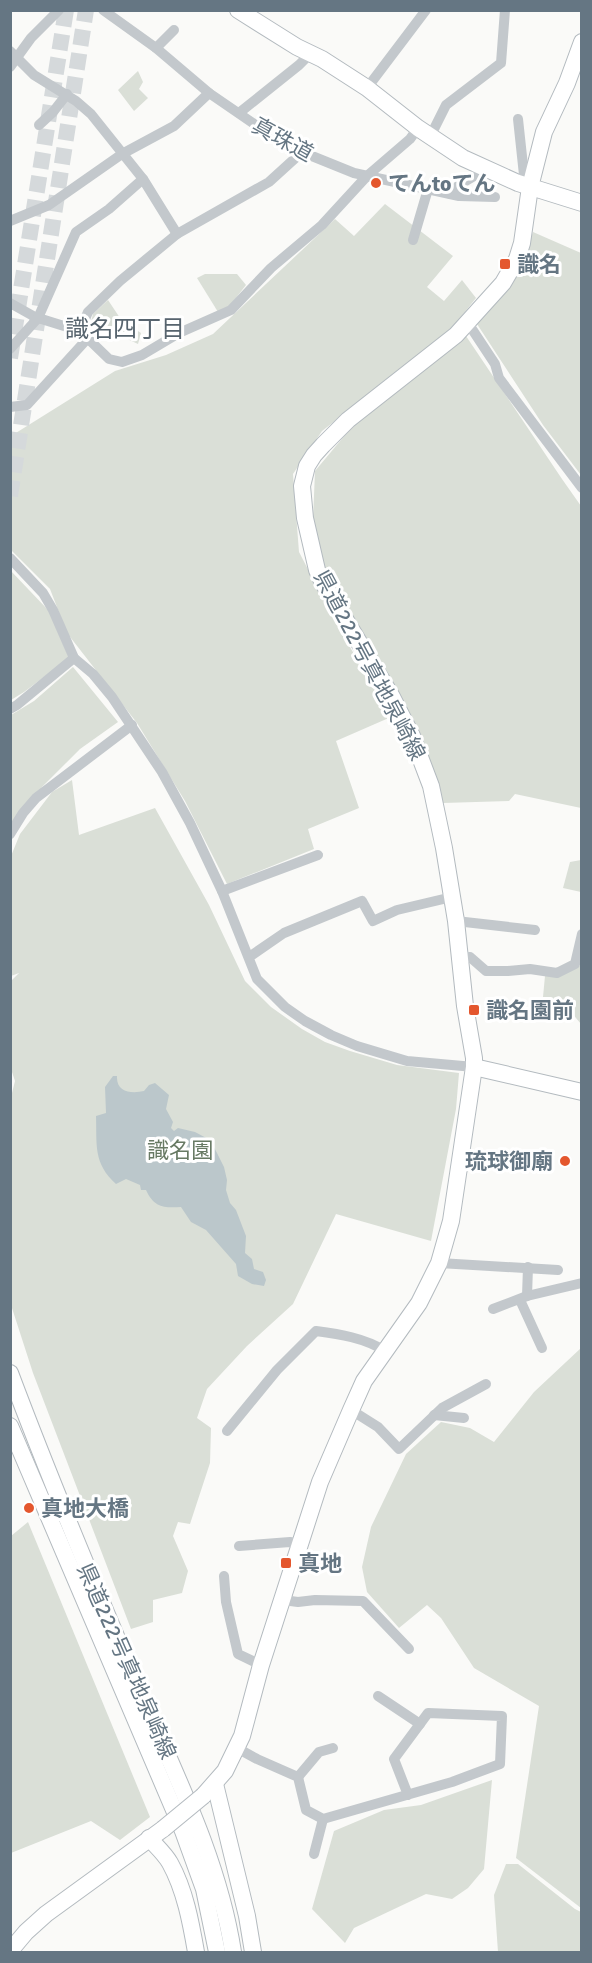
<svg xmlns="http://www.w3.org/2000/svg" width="592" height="1963" font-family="Signika,'Noto Sans JP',sans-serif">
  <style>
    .green { fill: #dadfd7 }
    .water { fill: #bbc7cb }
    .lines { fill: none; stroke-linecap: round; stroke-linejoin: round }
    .secondary-tunnel { stroke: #d5d9db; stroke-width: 16; stroke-dasharray: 16 8; stroke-linecap: butt }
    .secondary-casing { stroke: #b3babf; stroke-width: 18 }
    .street { stroke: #c3c8cc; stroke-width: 10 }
    .secondary { stroke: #fff; stroke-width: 16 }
    .secondary-bridge-casing { stroke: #b3babf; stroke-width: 18; stroke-linecap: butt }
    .secondary-bridge { stroke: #fff; stroke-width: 16 }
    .poi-dot { fill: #e4572e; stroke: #fff; stroke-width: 2 }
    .labels { text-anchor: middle; stroke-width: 6; stroke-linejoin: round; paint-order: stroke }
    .street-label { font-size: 22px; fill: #657683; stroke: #fff }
    .poi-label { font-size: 22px; font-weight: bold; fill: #657683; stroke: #fff; text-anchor: start }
    .park-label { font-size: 22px; fill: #687a64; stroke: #fff }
    .neighbourhood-label { font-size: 24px; fill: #57646e; stroke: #fff }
  </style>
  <rect width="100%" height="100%" fill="#fafaf8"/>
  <!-- green -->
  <g class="green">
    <path d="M138 71 143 82 139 89 148 98 134 111 118 90Z"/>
    <path d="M385 204 453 256 427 287 444 301 462 280 476 298 448 333 322 431 293 474 299 552 337 625 391 717 336 741 359 808 308 829 314 849 227 884 185 801 137 723 67 633 50 589 11 550V436L115 371 166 355 213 334 335 219 354 236Z"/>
    <path d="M533 232 581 253V475L543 425 477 324 518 275Z"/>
    <path d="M205 274H237L246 285 228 308 218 312 197 278Z"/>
    <path d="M108 300 122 321 141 333 138 344 91 322 93 314Z"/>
    <path d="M466 336 562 479 581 506V808L515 794 509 801 443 803 410 714 325 573 313 520 315 471 351 428Z"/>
    <path d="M10 570 49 611 69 658 24 692 11 700Z"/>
    <path d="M73 667 118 722 80 749 42 787 11 841V715L34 701Z"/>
    <path d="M72 780 79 835 155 808 209 905 245 981 271 1007 302 1029 325 1042 350 1051 397 1065 459 1073 456 1109 431 1241 336 1214 293 1304 247 1346 207 1389 197 1418 211 1428 210 1463 190 1524 178 1522 173 1536 188 1571 182 1593 153 1600V1622L131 1629 33 1373 11 1305 10 1101 15 1081 10 1066V982L19 973 11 976V856L20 834 52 792Z"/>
    <path d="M581 860V892L563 888 570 862Z"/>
    <path d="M581 965V1024L561 1000 550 1001 543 997 545 976 562 974Z"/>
    <path d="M581 1348V1908L516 1858 539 1706 474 1668 441 1618 427 1605 399 1628 367 1592 362 1567 371 1527 406 1454 441 1422 470 1428 494 1442 534 1392Z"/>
    <path d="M28 1522 150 1817 120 1840 91 1821 11 1853V1536Z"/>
    <path d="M492 1780 484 1869 468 1888 452 1899 426 1894 354 1928 345 1943 312 1909 334 1831 384 1810 421 1805Z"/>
    <path d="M506 1864H518L575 1909 581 1912V1952H498L494 1895Z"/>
  </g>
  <!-- water -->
  <path class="water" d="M113 1076H117C116 1092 131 1094 144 1091L149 1085 155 1083 169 1095 166 1109 173 1122 171 1128 174 1131 178 1128 195 1132 210 1140 217 1153 224 1167 227 1180 226 1190 230 1203 236 1210 246 1236 245 1253 252 1259 254 1269 263 1272 266 1280 264 1286 252 1284 238 1276 236 1264 206 1230 191 1222 181 1207C165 1208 154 1208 146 1190H141L140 1185 126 1179 116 1184C93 1163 97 1145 96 1116L106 1113 105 1087Z"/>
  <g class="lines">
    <!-- secondary-tunnel -->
    <g class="secondary-tunnel">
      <path d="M10 358 66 10"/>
      <path d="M10 496 86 10"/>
    </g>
    <defs>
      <g id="secondary">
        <path d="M238 10 297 47 322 59 367 88 418 128 463 158 518 183 582 203"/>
        <path d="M474 1067 582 1092"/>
        <path d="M10 1373C51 1482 96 1590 142 1697 178 1780 219 1862 233 1952"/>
        <path d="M10 1426 183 1831 204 1889 217 1952"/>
        <path d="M215 1784 247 1916 253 1952"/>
        <path d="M203 1796 225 1771 242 1736 261 1665 320 1482 351 1410 364 1381 419 1303 439 1263 451 1221 474 1067V1058L465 1006 456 921 444 848 431 786 412 736 392 697 322 581 317 570 305 518 302 486 307 466 314 455 323 445 348 420 456 335 503 283 517 259 522 243 530 187 544 132 567 83 582 42"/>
        <path d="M149 1838C156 1846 165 1854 170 1863 185 1890 191 1923 196 1952"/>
        <path d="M10 1951 26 1932 46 1914 163 1829"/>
      </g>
    </defs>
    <!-- secondary casing -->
    <use href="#secondary" class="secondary-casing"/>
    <!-- street -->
    <g class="street">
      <path d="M103 10 156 48 209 93 279 141 302 152 354 173 459 196 495 197"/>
      <path d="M156 48 174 30"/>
      <path d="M10 51 34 75 76 101 91 114 143 179 177 234"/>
      <path d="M10 67 31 38 59 10"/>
      <path d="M367 88 426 10"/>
      <path d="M239 113 299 65 311 53"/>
      <path d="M518 119 524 175 530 186"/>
      <path d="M39 125 53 112 67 94"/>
      <path d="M430 137 446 105 501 63 505 10"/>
      <path d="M450 194 459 185 486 169"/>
      <path d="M10 221 49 205 122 154 174 126 209 93"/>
      <path d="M413 240 428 189"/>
      <path d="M10 303 35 317 80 331 88 312 120 281 177 234 269 182 302 152"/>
      <path d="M468 323 495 364 499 378 582 488"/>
      <path d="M80 331 109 359 122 362 142 355 179 333 231 310 271 268 322 225 367 176 410 139 418 128"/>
      <path d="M10 349 38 318 76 232 109 209 143 179"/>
      <path d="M10 407 27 405 88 338"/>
      <path d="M10 558 43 593 53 610 74 658 93 674 112 697 162 772 190 823 222 891 257 979 285 1007 305 1021 331 1035 357 1046 407 1061 474 1067"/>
      <path d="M10 709 17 705 74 658"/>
      <path d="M10 834 23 813 36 798 132 725"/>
      <path d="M222 891 318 855"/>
      <path d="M456 921 535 930"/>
      <path d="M249 957 284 933 362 901 373 921 397 910 452 897"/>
      <path d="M459 958 470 957 486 971H508L530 969 557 973 575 964 582 934"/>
      <path d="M439 1263 558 1270"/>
      <path d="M527 1296 528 1267"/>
      <path d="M520 1300 542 1348"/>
      <path d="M493 1309 527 1296 582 1283"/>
      <path d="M351 1410 378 1427 399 1449 442 1408 486 1384"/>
      <path d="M434 1415 464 1418"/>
      <path d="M227 1431 277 1370 316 1331C339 1334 365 1338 385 1351"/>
      <path d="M239 1546 290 1542 301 1544"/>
      <path d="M224 1576 226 1602 238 1654 261 1665"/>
      <path d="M283 1600 298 1602 315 1600 363 1601 409 1649"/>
      <path d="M378 1696 420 1724"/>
      <path d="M237 1748 257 1759 298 1777 306 1810 323 1819 452 1782 500 1764 502 1716 428 1713 394 1759 408 1795"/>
      <path d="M298 1777 319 1752 333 1748"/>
      <path d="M314 1854 323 1819"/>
    </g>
    <!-- secondary -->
    <use href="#secondary" class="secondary"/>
    <defs>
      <path id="secondary-bridge" d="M163 1829 203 1796"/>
    </defs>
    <!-- secondary-bridge casing -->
    <use href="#secondary-bridge" class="secondary-bridge-casing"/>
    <!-- secondary-bridge -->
    <use href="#secondary-bridge" class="secondary-bridge"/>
  </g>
  <!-- markers -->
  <g class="poi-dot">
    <circle cx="376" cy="183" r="6"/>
    <rect x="499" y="258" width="12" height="12" rx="3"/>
    <rect x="468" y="1004" width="12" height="12" rx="3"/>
    <circle cx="565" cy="1161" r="6"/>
    <circle cx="29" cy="1508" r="6"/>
    <rect x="280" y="1557" width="12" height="12" rx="3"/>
  </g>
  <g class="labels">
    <!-- street labels -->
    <g class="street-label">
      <text transform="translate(283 139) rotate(29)" y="8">真珠道</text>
      <text transform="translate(370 665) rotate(62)" y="8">県道222号真地泉崎線</text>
      <text transform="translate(127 1661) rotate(66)" y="8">県道222号真地泉崎線</text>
    </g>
    <!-- poi labels -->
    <g class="poi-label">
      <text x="388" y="191">てんtoてん</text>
      <text x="517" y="272">識名</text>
      <text x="486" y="1018">識名園前</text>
      <text x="553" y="1169" text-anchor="end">琉球御廟</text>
      <text x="41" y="1516">真地大橋</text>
      <text x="298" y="1571">真地</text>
    </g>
    <!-- park labels -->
    <g class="park-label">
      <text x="180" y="1158">識名園</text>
    </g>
    <!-- neighbourhood labels -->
    <g class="neighbourhood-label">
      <text x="125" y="337">識名四丁目</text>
    </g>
  </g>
  <!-- border -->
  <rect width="592" height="1963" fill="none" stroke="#657683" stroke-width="24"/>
</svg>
